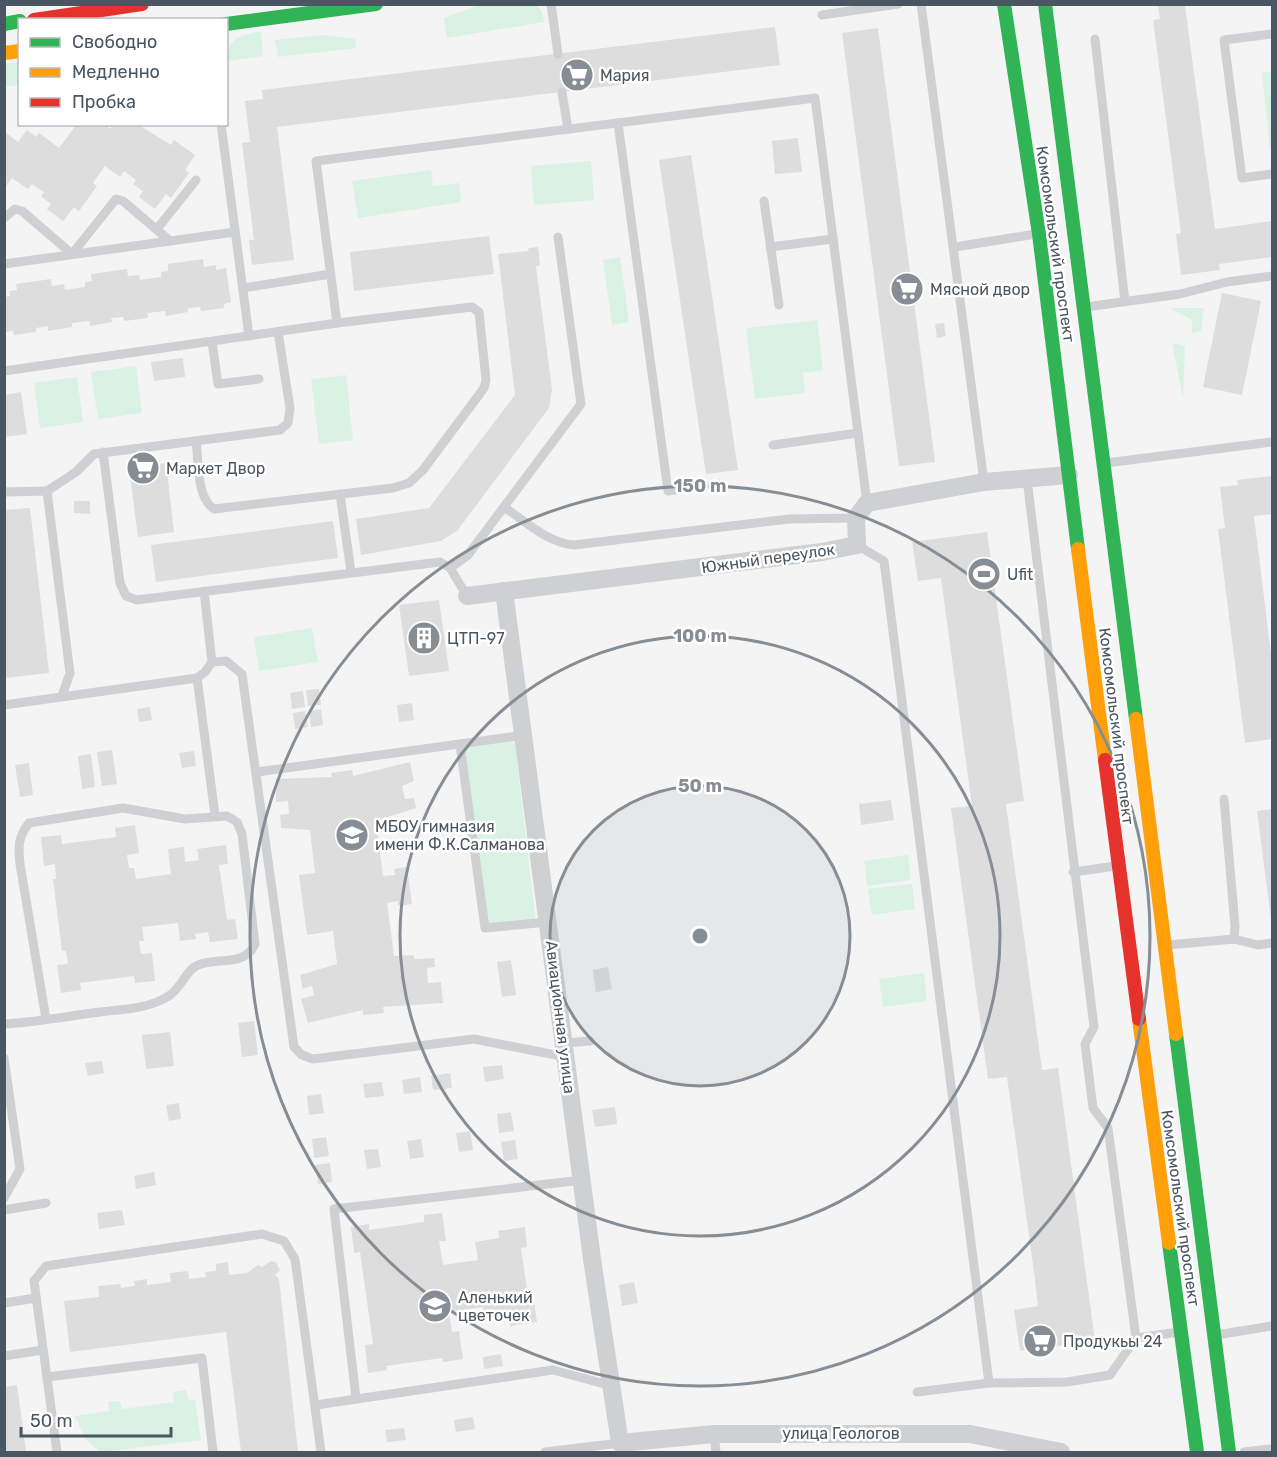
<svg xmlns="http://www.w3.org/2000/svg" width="1277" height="1457" font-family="Rubik,sans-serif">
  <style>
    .green { fill: #d9f2e3 }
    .building { fill: #ddddde }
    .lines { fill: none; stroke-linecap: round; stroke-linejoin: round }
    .lane { stroke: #ced0d2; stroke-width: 9 }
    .street { stroke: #ced0d2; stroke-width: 18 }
    .fast { stroke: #30b455; stroke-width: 14 }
    .slow { stroke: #ff9f0a; stroke-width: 14 }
    .jam { stroke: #e5322d; stroke-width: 14 }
    .ring { fill: none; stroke: #868d94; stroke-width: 3 }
    .labels { text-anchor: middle; stroke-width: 5; stroke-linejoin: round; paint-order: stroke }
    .poi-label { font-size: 16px; fill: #4a5661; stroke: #fff; text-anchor: start }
    .street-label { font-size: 16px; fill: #4a5661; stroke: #fff }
    .centre { fill: #868d94; stroke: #fff; stroke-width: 3 }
    .ring-label { font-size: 18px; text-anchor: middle; font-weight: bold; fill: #868d94; stroke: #fff; stroke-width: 5; stroke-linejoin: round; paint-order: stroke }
  </style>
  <rect width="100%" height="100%" fill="#f4f4f4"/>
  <!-- green -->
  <g class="green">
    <path d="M536 4 542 12 544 22 447 38 444 18 479 5Z"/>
    <path d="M261 31 263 56 227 61C226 38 242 35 261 31Z"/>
    <path d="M323 35 355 39 356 48 278 57 275 40Z"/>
    <path d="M19 62V85L5 87 4 64Z"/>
    <path d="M1272 71V148H1270L1262 73Z"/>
    <path d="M591 161 594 200 534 205 531 166Z"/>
    <path d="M431 170 433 186 459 183 461 202 358 218 352 181Z"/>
    <path d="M620 257 629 322 612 325 603 260Z"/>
    <path d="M1169 308H1204L1201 331 1192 333V320Z"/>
    <path d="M817 320 823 370 803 373 805 393 755 399 746 328Z"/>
    <path d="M1172 343 1185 346 1183 398Z"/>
    <path d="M136 366 142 413 98 419 91 372Z"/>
    <path d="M346 375 353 440 319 444 311 379Z"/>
    <path d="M77 377 83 422 40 428 34 383Z"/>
    <path d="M312 628 318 662 259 671 254 637Z"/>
    <path d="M514 737 536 923 485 928 460 745Z"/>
    <path d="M908 855 911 880 867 886 864 861Z"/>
    <path d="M912 884 915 909 872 915 868 889Z"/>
    <path d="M924 973 927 1001 883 1007 879 979Z"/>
    <path d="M186 1390 188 1400H195L201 1440 101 1452 86 1440 75 1416 109 1411 108 1402 120 1401 122 1409 174 1402 173 1392Z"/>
  </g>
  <!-- building -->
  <g class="building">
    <path d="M1158 4H1190L1185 6 1215 229 1272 221V257L1219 264 1220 270 1181 275 1176 234 1181 233 1153 20 1160 19Z"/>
    <path d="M775 27 780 65 277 127 294 260 252 265 249 240H254L242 143 250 142 245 101 263 99 262 90Z"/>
    <path d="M878 28 935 462 899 466 842 33Z"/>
    <path d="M77 124H104L110 129 114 124H137L171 145 174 140 195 155 185 170 189 173 171 198 166 194 155 209 139 197 143 191 133 184 136 180 124 171 120 177 105 166 93 183 97 186 79 211 74 207 63 221 47 209 51 204 41 196 44 192 32 184 28 189 12 178 4 189V131L18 142 27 130 36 137 39 133 59 148Z"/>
    <path d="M798 138 802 172 775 174 772 141Z"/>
    <path d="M691 155 738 470 706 474 659 160Z"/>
    <path d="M489 236 494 274 354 291 350 252Z"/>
    <path d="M538 247 540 265 536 266 552 390 549 408 457 531 441 541 361 555 356 519 429 508 515 395 498 254 529 251 528 248Z"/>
    <path d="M203 259 204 267 216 265V270L226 268 231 302 224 304V308L201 311 200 307 188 308V312L166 316 165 311 147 313 148 318 124 321 123 317 111 318 112 322 90 326 89 321 72 323V327L48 331V326L43 327 36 328V332L14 335 13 331 4 332V297L10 296 9 291 17 290 16 284 51 279 52 286 64 284 65 290 85 287V282L92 281 91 274 127 269 128 276 139 275 140 280 161 277V272L168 271V264Z"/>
    <path d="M1222 293 1261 301 1242 395 1203 387Z"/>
    <path d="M944 323 946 336 937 338 935 324Z"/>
    <path d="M183 358 185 377 154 381 151 362Z"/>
    <path d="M21 392 27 434 4 437V395Z"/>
    <path d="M166 463 174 532 138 537 129 468Z"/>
    <path d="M1272 476V514L1254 516 1272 662V739L1245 743 1218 529 1225 528 1220 487 1238 485 1237 480Z"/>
    <path d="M74 501H90V514L74 513Z"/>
    <path d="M30 508 49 673 5 678V510Z"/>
    <path d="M333 521 338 558 156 582 151 545Z"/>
    <path d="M987 532 1024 801 1006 804 1042 1070 1058 1068 1095 1341 1020 1351 1014 1310 1038 1306 1034 1272 1007 1077 988 1079 951 808 972 806 941 578 918 581 912 542Z"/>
    <path d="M439 600 449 671 409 676 399 605Z"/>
    <path d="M319 689 321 705 308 706 306 690Z"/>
    <path d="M303 691 305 707 292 709 290 693Z"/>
    <path d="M412 703 414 720 399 722 397 705Z"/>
    <path d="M150 707 152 720 139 722 137 709Z"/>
    <path d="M321 709 323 725 311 727 309 711Z"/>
    <path d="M305 711 308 727 295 729 293 713Z"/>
    <path d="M112 750 117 784 102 786 97 752Z"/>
    <path d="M194 751 196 766 182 768 179 753Z"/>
    <path d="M91 754 95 787 82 789 78 756Z"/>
    <path d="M410 762 414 781 402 786 405 799 414 798 416 808 376 821 383 876 395 875 394 869 407 867 412 904 398 906V901L387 903 394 956 413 955 415 959 434 958 435 967 427 968 428 983 441 982 443 1003 383 1007 384 1013 363 1015V1010L308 1023 301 999 314 995 312 986 303 989 300 975 337 964 333 931 307 935 299 875 315 873 310 830 281 828 280 815 289 814 288 801 276 802V779L332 777 331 773 352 770 353 776Z"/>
    <path d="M29 763 33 795 20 797 15 765Z"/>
    <path d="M891 800 894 820 861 825 859 804Z"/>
    <path d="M1272 809V919H1271L1257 811Z"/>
    <path d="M135 825 139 853 127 855 129 868H134L136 879 171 874 168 849 184 847 185 862 199 860 197 849 226 845 228 864 219 865 227 920 235 919 238 939 210 942 208 932 195 934 196 939 180 941 178 923 142 927 144 941H139L141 954 152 953 155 981 135 983 134 976 80 983 81 990 61 993 57 965 68 964 66 951H62L53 879H56L55 864 44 866 41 837 61 835 62 844 116 837 115 828Z"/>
    <path d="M511 960 516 995 502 997 497 962Z"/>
    <path d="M608 967 612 989 596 992 593 970Z"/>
    <path d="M254 1021 258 1055 242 1057 238 1023Z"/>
    <path d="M170 1032 174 1066 146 1069 142 1035Z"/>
    <path d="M102 1061 104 1073 88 1076 85 1063Z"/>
    <path d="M502 1065 504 1079 485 1082 483 1067Z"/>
    <path d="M450 1073 452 1088 433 1090 431 1076Z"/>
    <path d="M420 1077 422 1092 404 1094 402 1080Z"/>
    <path d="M382 1082 384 1096 365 1098 363 1084Z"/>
    <path d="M321 1094 324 1113 309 1115 307 1096Z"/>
    <path d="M179 1103 181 1119 169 1121 166 1105Z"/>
    <path d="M615 1107 617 1124 595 1127 592 1110Z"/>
    <path d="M511 1112 514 1131 499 1133 497 1114Z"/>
    <path d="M470 1131 473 1150 459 1152 456 1133Z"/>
    <path d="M326 1137 329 1156 314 1158 312 1139Z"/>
    <path d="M421 1139 424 1157 410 1159 407 1141Z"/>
    <path d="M515 1140 518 1159 504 1161 501 1142Z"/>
    <path d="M378 1149 381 1167 367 1169 364 1150Z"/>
    <path d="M330 1163 332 1182 318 1184 315 1165Z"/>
    <path d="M154 1172 156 1185 136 1189 134 1176Z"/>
    <path d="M122 1210 125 1225 99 1229 97 1213Z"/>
    <path d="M442 1213 446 1241H439L443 1265 478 1260 475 1242 499 1238 498 1231 525 1227 527 1247 521 1248 529 1303 534 1302 537 1322 510 1326 509 1318 485 1322 483 1307 449 1312 452 1332 459 1331 463 1359 443 1362 442 1358 386 1366 387 1370 368 1373 365 1345 373 1344 360 1252 354 1253 351 1227 369 1224V1230L424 1222V1215Z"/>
    <path d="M271 1261 276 1262 280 1270 275 1275 279 1279 298 1452H241L226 1332 70 1352 64 1301 99 1297 98 1286 120 1284 121 1288 135 1286 134 1281 147 1279V1285L171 1282 170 1273 188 1271 189 1279 206 1277 205 1272 216 1271V1264L228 1262 229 1275 247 1273 258 1265 262 1267Z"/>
    <path d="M634 1282 638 1303 622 1306 619 1285Z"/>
    <path d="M501 1354 503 1366 484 1369 483 1357Z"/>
    <path d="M17 1385 26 1452H4V1387Z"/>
    <path d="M473 1417 475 1429 456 1432 454 1420Z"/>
    <path d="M404 1428 406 1440 387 1442 385 1430Z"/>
  </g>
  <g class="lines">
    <!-- lane -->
    <g class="lane">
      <path d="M551 4 558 54"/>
      <path d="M921 4 984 482"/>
      <path d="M822 15 898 4"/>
      <path d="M1272 34 1224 40 1242 178 1272 174"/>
      <path d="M1095 39 1125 302"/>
      <path d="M562 92 568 129"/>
      <path d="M618 123 668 491 720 484"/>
      <path d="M221 124 249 336"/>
      <path d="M764 201 779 305"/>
      <path d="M4 218 15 209 22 211 72 254 116 199 123 201 170 241"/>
      <path d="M157 229 196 180"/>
      <path d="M770 247 833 239"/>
      <path d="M955 247 1036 234"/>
      <path d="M4 264 235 232"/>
      <path d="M243 288 331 274"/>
      <path d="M1086 307 1180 294 1227 282 1272 276"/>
      <path d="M337 323 316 161 815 98 867 503"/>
      <path d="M212 342 218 384 259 379"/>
      <path d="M4 371 337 323 472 307 479 312 486 380 484 388 423 470 409 483 393 488 214 509C196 497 199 462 196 441"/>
      <path d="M773 445 858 433"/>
      <path d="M103 452 120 583 126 596 137 600 440 562 450 568 467 596"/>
      <path d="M1106 463 1272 442"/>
      <path d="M1027 479 1094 1027 1085 1044 1093 1108 1108 1128 1136 1338"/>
      <path d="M47 491 76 472 94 454 280 430 288 423 290 408 278 332"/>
      <path d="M4 492 47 491 70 673 62 696"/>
      <path d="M340 494 351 572"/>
      <path d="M504 507C526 522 548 543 574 545L789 519 856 518"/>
      <path d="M857 545 884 561 989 1383"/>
      <path d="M450 568 468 555 581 404 558 237"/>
      <path d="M212 662 226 661 242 674 294 1047 302 1055 313 1059 474 1039 566 1057"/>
      <path d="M197 678 215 815"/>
      <path d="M4 705 197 678 205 672 212 662 204 591"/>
      <path d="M460 745 485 928 548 922"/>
      <path d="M257 772 524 735"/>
      <path d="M1224 799 1235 926 1234 939"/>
      <path d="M1073 872 1116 866"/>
      <path d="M1168 945 1234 939 1258 945 1272 943"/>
      <path d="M4 1024C37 1022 68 1016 100 1012 122 1009 147 1009 167 997 182 989 185 970 198 965 217 957 245 967 255 944L242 834 237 822 227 816 185 819 123 808 29 823C18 837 18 847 20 864L46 1019"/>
      <path d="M564 1043 590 1041"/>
      <path d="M4 1058 20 1169 4 1198"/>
      <path d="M4 1210 46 1203"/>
      <path d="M4 1303 36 1298"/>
      <path d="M1216 1335 1272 1326"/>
      <path d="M4 1356 43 1350"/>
      <path d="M47 1377 202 1358 213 1452"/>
      <path d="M917 1392 989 1383 1067 1382 1110 1375 1136 1338 1179 1332"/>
      <path d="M356 1398 334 1209 582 1180"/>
      <path d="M316 1405 553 1370 612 1386"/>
      <path d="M714 1434 716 1452"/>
      <path d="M57 1452 34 1281 46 1266 262 1234 284 1241 295 1259 321 1452"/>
      <path d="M545 1452 620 1443"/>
      <path d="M1244 1452 1269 1449 1270 1452"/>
    </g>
    <!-- street -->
    <g class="street">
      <path d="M504 591 592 1259 620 1443 714 1434H970L1061 1452"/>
      <path d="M467 596 822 552 857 545 856 518 867 503 984 482 1069 475"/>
    </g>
    <!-- fast -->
    <g class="fast">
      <path d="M1004 4 1039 234 1078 549"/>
      <path d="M1045 4 1136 719"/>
      <path d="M4 24 20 21"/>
      <path d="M226 24 376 4"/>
      <path d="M1176 1034 1229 1452"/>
      <path d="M1169 1243 1197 1452"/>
    </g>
    <!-- slow -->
    <g class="slow">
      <path d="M4 53 20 51"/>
      <path d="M1078 549 1105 760"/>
      <path d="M1136 719 1176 1034"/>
      <path d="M1139 1019 1169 1243"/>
    </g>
    <!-- jam -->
    <g class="jam">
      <path d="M34 20 142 4"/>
      <path d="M1105 760 1139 1019"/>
    </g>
  </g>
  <!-- distance rings -->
  <circle cx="700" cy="936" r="150" fill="#868d94" fill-opacity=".12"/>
  <g class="ring">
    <circle cx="700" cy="936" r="150"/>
    <circle cx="700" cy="936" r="300"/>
    <circle cx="700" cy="936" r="450"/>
  </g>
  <!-- icons -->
  <defs>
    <symbol id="supermarket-disc" viewBox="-11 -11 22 22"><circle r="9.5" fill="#868d94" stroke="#fff"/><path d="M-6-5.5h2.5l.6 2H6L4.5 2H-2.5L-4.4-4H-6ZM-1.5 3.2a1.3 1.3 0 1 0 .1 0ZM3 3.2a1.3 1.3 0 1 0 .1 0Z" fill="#fff"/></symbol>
    <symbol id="stadium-disc" viewBox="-11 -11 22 22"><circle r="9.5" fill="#868d94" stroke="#fff"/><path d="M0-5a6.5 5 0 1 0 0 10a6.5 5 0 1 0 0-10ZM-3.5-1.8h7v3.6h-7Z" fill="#fff"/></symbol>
    <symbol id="building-disc" viewBox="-11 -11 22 22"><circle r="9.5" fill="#868d94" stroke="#fff"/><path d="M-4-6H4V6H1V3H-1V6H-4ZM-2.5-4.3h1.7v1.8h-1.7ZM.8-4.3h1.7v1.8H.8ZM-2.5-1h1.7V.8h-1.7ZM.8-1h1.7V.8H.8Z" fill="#fff"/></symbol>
    <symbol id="school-disc" viewBox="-11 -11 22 22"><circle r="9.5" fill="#868d94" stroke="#fff"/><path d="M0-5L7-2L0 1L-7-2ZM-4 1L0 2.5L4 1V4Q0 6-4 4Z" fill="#fff"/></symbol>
  </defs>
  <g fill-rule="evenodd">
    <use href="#supermarket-disc" x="558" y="56" width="38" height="38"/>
    <use href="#supermarket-disc" x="888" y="270" width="38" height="38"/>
    <use href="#supermarket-disc" x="124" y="449" width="38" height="38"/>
    <use href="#stadium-disc" x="965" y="555" width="38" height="38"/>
    <use href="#building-disc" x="405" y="619" width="38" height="38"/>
    <use href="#school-disc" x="333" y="816" width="38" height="38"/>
    <use href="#school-disc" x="416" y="1287" width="38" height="38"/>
    <use href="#supermarket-disc" x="1021" y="1322" width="38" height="38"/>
  </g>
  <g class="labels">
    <!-- poi labels -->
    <g class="poi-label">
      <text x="600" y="81">Мария</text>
      <text x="930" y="295">Мясной двор</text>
      <text x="166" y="474">Маркет Двор</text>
      <text x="1007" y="580">Ufit</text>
      <text x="447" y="644">ЦТП-97</text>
      <text x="375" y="832">МБОУ гимназия<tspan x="375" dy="18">имени Ф.К.Салманова</tspan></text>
      <text x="458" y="1303">Аленький<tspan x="458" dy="18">цветочек</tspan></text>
      <text x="1063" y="1347">Продукьы 24</text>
    </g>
    <!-- street labels -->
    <g class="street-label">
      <text transform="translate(1056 244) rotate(82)" y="6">Комсомольский проспект</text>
      <text transform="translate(768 558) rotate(-8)" y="6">Южный переулок</text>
      <text transform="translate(1117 726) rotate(83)" y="6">Комсомольский проспект</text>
      <text transform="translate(561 1017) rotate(83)" y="6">Авиационная улица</text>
      <text transform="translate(1181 1208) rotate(82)" y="6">Комсомольский проспект</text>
      <text x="841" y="1439">улица Геологов</text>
    </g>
  </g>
  <circle cx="700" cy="936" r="9" class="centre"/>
  <g class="ring-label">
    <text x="700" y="492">150 m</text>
    <text x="700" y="642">100 m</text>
    <text x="700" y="792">50 m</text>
  </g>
  <!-- border -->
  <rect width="1277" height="1457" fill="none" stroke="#4a5661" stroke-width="12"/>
  <!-- legend -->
  <rect x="18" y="18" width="210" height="108" fill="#ffffff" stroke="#b7bbc0" stroke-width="1.5"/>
  <rect x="30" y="38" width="30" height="9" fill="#30b455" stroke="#b7bbc0" stroke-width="1.5"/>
  <text x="72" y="48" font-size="18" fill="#4a5661">Свободно</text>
  <rect x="30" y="68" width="30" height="9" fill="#ff9f0a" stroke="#b7bbc0" stroke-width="1.5"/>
  <text x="72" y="78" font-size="18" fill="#4a5661">Медленно</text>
  <rect x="30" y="98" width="30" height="9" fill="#e5322d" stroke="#b7bbc0" stroke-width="1.5"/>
  <text x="72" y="108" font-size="18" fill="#4a5661">Пробка</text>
  <!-- scale -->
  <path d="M21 1427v9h150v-9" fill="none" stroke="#4a5661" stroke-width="3"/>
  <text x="30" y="1427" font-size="18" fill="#4a5661" stroke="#ffffff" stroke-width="4.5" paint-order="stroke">50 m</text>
</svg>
